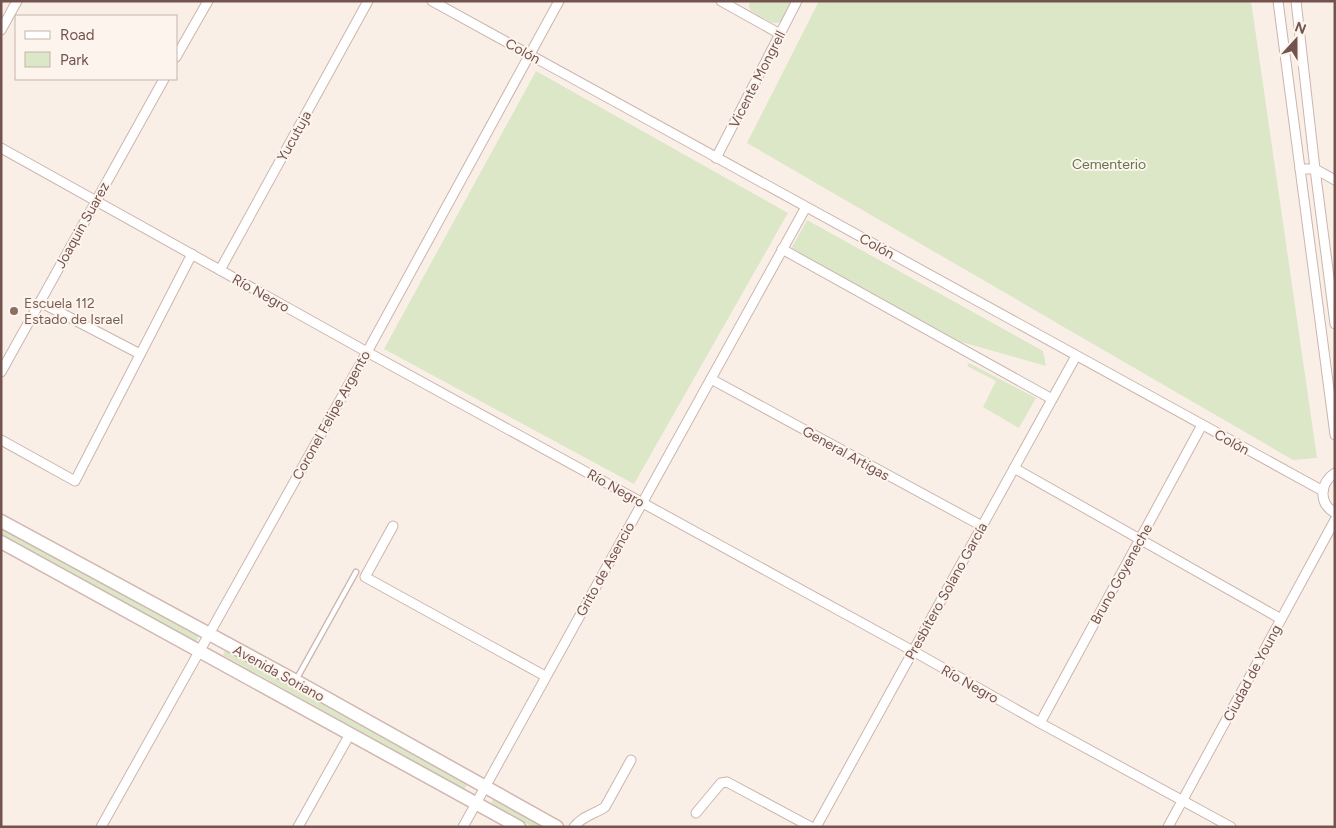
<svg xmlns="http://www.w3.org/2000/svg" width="1336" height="828" font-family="Figtree,sans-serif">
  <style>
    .green { fill: #dbe7c7 }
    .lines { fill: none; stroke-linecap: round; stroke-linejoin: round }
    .lane-casing { stroke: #cbb5ae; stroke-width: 7 }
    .street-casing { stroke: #cbb5ae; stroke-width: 11 }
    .secondary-casing { stroke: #d0b6af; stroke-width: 15 }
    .lane { stroke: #fff; stroke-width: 4.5 }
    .street { stroke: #fff; stroke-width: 9 }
    .secondary { stroke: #fff; stroke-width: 12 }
    .education-dot { fill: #8d6e63; stroke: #fdf4ed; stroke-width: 2 }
    .labels { text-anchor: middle; stroke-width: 4; stroke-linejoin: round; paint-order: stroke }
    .street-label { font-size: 14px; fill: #72534e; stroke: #fdf4ed }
    .park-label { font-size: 14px; fill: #5f7747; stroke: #fdf4ed }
    .education-label { font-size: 14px; fill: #785e54; stroke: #fdf4ed; text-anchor: start }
  </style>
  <rect width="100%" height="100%" fill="#faefe7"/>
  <!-- green -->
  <g class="green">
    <path d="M750 1H794C777 31 779 26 751 11L749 7Z"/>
    <path d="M819 1H1251L1317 458 1293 460 747 143Z"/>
    <path d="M536 71 788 213 634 484 384 349Z"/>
    <path d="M807 220 1043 351 1046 366 961 342 791 249Z"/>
    <path d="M969 363 1036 398 1019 428 983 407 996 381 967 366Z"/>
    <path d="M1 526 199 636 196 642 1 534Z"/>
    <path d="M225 650 467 785 464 790 223 655Z"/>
    <path d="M494 797 547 827H533L491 803Z"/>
  </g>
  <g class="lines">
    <defs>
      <path id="lane" d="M296 680 356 572"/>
      <g id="street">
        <path d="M432 1 1323 491"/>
        <path d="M721 1 780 34"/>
        <path d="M1278 1 1335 435"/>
        <path d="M1296 1 1315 169 1335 324"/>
        <path d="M1 30 17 1"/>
        <path d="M176 57 208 1"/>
        <path d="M1 148 367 352 913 651 1040 723 1231 827"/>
        <path d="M716 158 797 1"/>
        <path d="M1300 169H1315L1335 180"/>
        <path d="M782 249 1052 399"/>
        <path d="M220 270 368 1"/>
        <path d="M40 302 140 354"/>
        <path d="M1 372 164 79"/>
        <path d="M711 379 982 526"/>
        <path d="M1 440 75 481 192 254"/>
        <path d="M1014 468 1281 619"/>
        <path d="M1335 473C1320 483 1318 503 1335 513"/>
        <path d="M393 526 365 577 545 676"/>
        <path d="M1040 723 1202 425"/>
        <path d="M696 813 721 783 727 782 811 827"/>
        <path d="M101 827 367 352 559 1"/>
        <path d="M298 827 350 734"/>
        <path d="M463 827 806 207"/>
        <path d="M574 827C582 816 595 814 605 807L631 760"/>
        <path d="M816 827 1076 356"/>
        <path d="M1168 827 1335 520"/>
      </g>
      <g id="secondary">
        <path d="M1 521 296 681 557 827"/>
        <path d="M1 542 519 827"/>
      </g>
    </defs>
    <!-- lane casing -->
    <use href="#lane" class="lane-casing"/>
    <!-- street casing -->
    <use href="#street" class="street-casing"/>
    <!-- secondary casing -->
    <use href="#secondary" class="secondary-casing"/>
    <!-- lane -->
    <use href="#lane" class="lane"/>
    <!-- street -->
    <use href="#street" class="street"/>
    <!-- secondary -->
    <use href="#secondary" class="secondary"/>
  </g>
  <!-- markers -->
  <circle class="education-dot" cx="14" cy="311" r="5"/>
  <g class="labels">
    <!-- street labels -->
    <g class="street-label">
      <text transform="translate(523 51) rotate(29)" y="5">Colón</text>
      <text transform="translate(757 79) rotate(-63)" y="5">Vicente Mongrell</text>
      <text transform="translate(294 136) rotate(-61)" y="5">Yucutuja</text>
      <text transform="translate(82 225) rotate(-61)" y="5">Joaquin Suarez</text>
      <text transform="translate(877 246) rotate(29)" y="5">Colón</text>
      <text transform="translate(261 293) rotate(29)" y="5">Río Negro</text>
      <text transform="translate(331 415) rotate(-61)" y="5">Coronel Felipe Argento</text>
      <text transform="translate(1232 442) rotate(29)" y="5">Colón</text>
      <text transform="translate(846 453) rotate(29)" y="5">General Artigas</text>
      <text transform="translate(616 488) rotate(29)" y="5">Río Negro</text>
      <text transform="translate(605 569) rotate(-61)" y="5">Grito de Asencio</text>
      <text transform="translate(1121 574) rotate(-61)" y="5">Bruno Goyeneche</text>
      <text transform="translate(946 591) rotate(-61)" y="5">Presbítero Solano García</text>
      <text transform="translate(279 673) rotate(29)" y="5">Avenida Soriano</text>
      <text transform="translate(1252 673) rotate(-62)" y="5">Ciudad de Young</text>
      <text transform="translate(970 684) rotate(29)" y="5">Río Negro</text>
    </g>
    <!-- park labels -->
    <g class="park-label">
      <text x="1109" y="169">Cementerio</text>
    </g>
    <!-- education labels -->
    <g class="education-label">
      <text x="24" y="308">Escuela 112<tspan x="24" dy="16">Estado de Israel</tspan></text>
    </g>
  </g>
  <!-- border -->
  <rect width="1336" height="828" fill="none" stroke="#72534e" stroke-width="5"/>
  <!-- legend -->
  <rect x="15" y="15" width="162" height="65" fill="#fdf4ed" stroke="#c5b4ad"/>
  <rect x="25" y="31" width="25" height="8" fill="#ffffff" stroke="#c5b4ad"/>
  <text x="60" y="40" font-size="15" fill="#72534e">Road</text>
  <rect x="25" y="52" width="25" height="15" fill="#dbe7c7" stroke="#c5b4ad"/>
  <text x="60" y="65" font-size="15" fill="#72534e">Park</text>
  <!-- north arrow -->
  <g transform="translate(1296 40) rotate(21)" stroke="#fdf4ed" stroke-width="4" paint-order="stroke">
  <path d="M0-4L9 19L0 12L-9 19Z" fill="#72534e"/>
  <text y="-8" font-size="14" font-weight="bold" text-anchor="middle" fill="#72534e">N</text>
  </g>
</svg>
